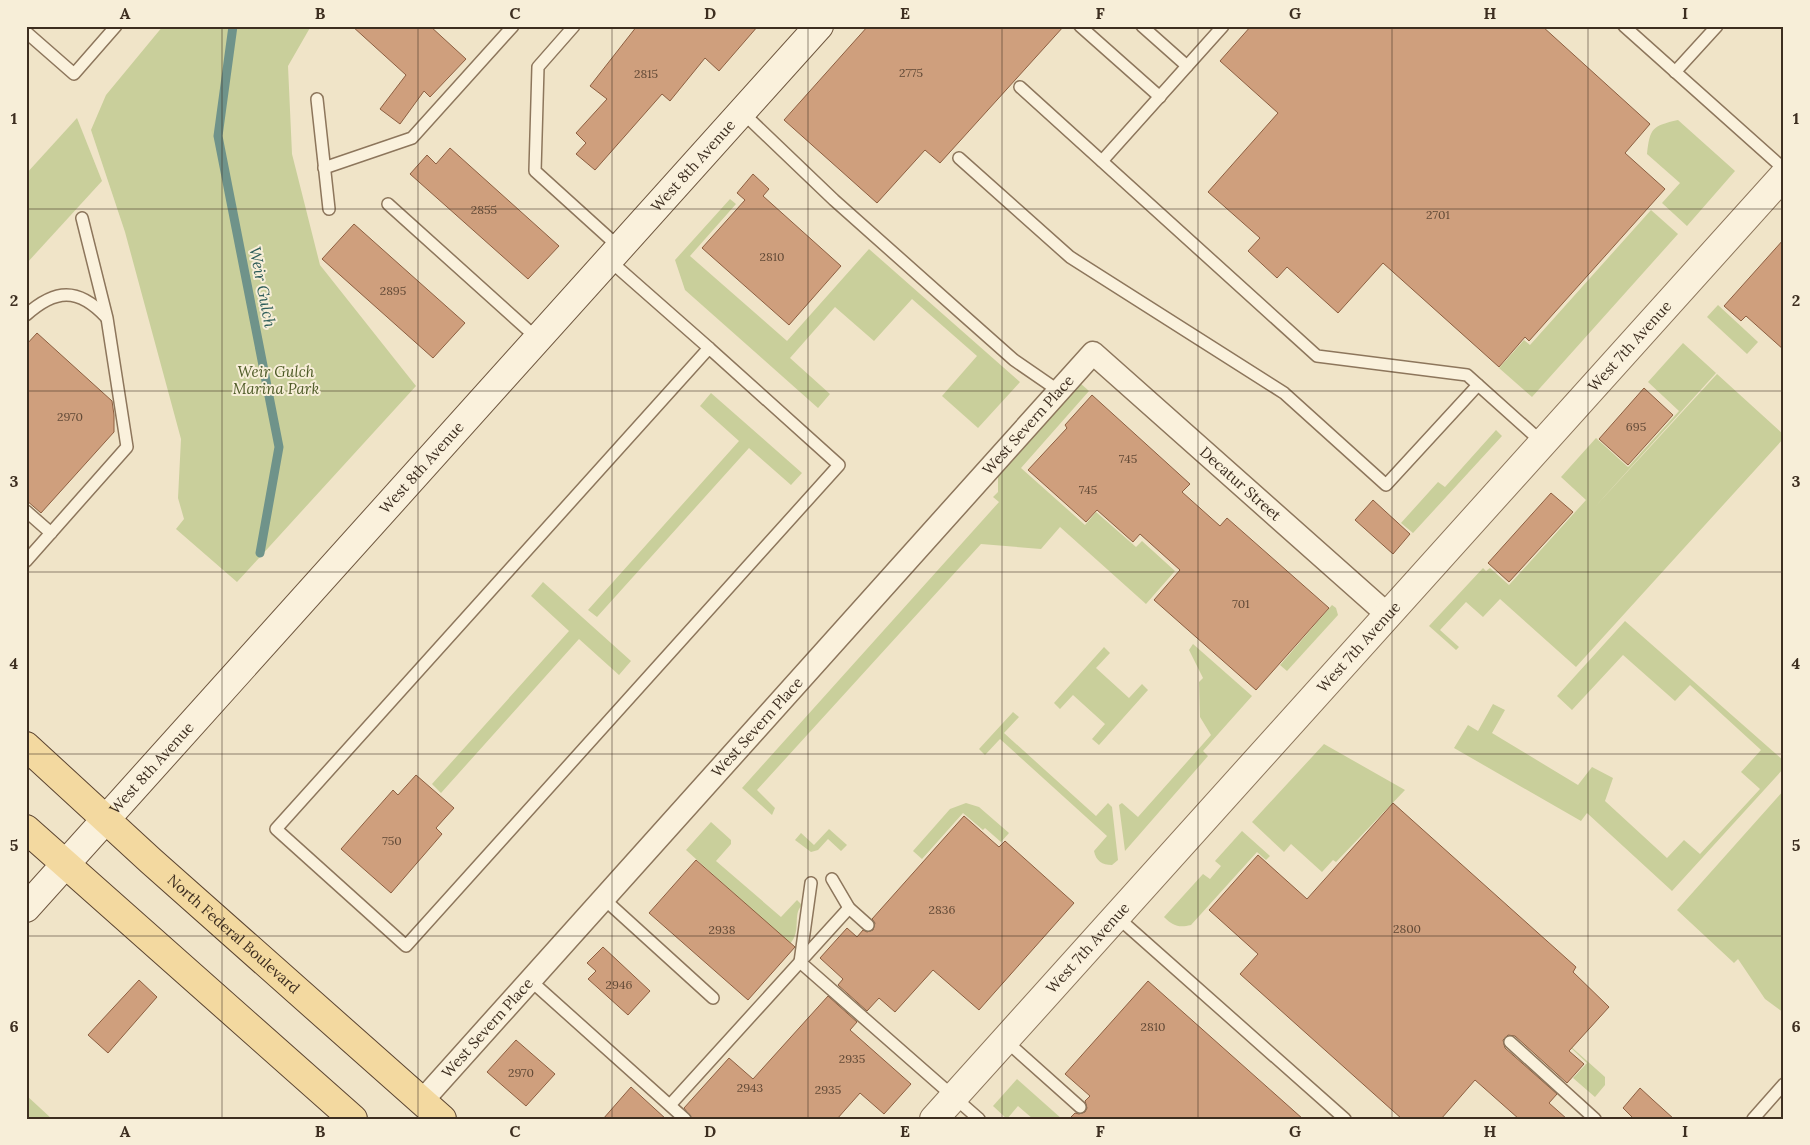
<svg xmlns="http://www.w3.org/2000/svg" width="1810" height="1145" font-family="Lora,serif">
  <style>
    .green { fill: #c9cf9b }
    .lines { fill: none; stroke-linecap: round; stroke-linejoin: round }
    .stream { stroke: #6f938a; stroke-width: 9 }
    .building { fill: #cf9f7d; stroke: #8d5f41 }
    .service-casing { stroke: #8d765c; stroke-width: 14 }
    .minor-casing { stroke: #8d765c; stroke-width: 25 }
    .tertiary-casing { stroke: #8d765c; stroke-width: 30 }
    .secondary-casing { stroke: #6f573f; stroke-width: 30 }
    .primary-casing { stroke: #5b4430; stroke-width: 30 }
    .service { stroke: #faf1dc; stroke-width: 11 }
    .minor { stroke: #faf1dc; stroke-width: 22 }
    .tertiary { stroke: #faf1dc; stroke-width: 28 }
    .secondary { stroke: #faf1dc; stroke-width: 28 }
    .primary { stroke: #f3d9a0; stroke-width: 28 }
    .grid { fill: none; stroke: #3d2e20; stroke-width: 1; stroke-opacity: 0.55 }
    .labels { text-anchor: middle; stroke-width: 4; stroke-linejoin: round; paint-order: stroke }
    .number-label { font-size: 12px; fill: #624a37 }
    .street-label { font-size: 15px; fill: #3d2e20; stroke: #f7eed8 }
    .park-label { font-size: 15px; font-style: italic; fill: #4d5a26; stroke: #f7eed8 }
    .water-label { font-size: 16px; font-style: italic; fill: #2f5d5a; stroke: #f7eed8 }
    .neatline { fill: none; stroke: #3d2e20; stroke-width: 2 }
    .grid-label { font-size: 16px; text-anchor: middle; font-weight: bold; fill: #3d2e20 }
  </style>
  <rect width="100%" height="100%" fill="#f0e4c8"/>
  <!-- green -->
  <g class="green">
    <path d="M163 26H311L288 66 292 154 320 265 416 386 237 582 176 529 184 519 178 498 181 439 125 232 91 130 106 95Z"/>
    <path d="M77 118 102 181 26 264V174Z"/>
    <path d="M1678 120 1735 171 1687 226 1662 203 1680 183 1647 154C1650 128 1652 126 1678 120Z"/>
    <path d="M730 199 736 204 690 256 787 341 869 249 1020 382 978 428 942 396 977 356 912 299 874 341 835 307 790 358 830 394 818 408 685 290 675 260Z"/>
    <path d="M1651 210 1678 234 1532 397 1499 368 1524 340 1530 345Z"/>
    <path d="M1718 305 1758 342 1747 354 1707 317Z"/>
    <path d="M1683 343 1716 373 1594 508 1717 374 1784 435V438L1576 667 1500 599 1483 617 1466 602 1440 630 1459 647 1456 650 1429 626 1483 568 1486 571 1490 568 1509 585 1586 500 1561 477 1596 438 1628 467 1679 411 1648 382Z"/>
    <path d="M1080 383 1089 391 1021 468 1085 525 1096 512 1136 547 1142 541 1175 571 1146 604 1060 527 1041 549 981 544 757 790 775 808 772 815 742 788 999 502 993 497 998 492V476Z"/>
    <path d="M711 393 802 473 791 485 749 448 597 617 588 610 739 441 700 406Z"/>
    <path d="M1496 430 1502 436 1413 533 1401 523 1438 482 1445 487Z"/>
    <path d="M543 582 631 661 619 675 579 639 441 793 432 784 569 631 531 596Z"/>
    <path d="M1332 605 1336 608 1338 615 1287 671 1280 665Z"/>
    <path d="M1625 621 1784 761V768L1672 891 1587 813 1581 821 1454 748 1468 725 1478 731 1493 704 1505 710 1492 733 1578 785 1592 767 1613 778 1605 801 1667 858 1684 840 1700 854 1760 789 1741 772 1761 750 1690 685 1675 701 1623 655 1572 710 1557 696Z"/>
    <path d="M1193 644 1252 696 1203 751 1208 756 1125 851 1119 805 1122 803 1138 817 1211 735 1200 717 1199 682 1203 678 1189 650Z"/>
    <path d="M1104 647 1110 653 1096 668 1129 698 1142 684 1148 690 1099 745 1092 739 1105 724 1073 695 1060 709 1054 703Z"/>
    <path d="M1013 712 1019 717 1004 733 1096 816 1108 803 1112 807 1118 860 1112 865C1102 865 1096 861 1094 851L1107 836 1000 739 985 755 979 749Z"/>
    <path d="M1324 744 1405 790 1336 862 1333 860 1322 872 1291 844 1284 852 1252 822Z"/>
    <path d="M1784 790V1013L1765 999 1738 959 1734 963 1677 910Z"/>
    <path d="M966 803 979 807 1009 833 1001 842 985 828 983 830 963 813 922 859 913 851 950 809Z"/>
    <path d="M711 822 731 840V844L716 861 781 917 797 900 802 905C792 915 802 930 790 944L686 850Z"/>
    <path d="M829 829 847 845 841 851 828 839 818 850 811 852 795 840 801 833 814 845Z"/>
    <path d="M1242 831 1270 856 1266 860 1257 852 1191 925C1179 928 1173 926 1164 917L1203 874 1210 879 1221 866 1215 861Z"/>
    <path d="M1540 1019 1605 1077V1085L1595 1097 1573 1078 1587 1063Z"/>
    <path d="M1017 1079 1062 1119H1033L1018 1106 1007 1119 993 1106Z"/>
    <path d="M26 1095 52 1119H26Z"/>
  </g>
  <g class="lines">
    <!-- stream -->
    <path class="stream" d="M233 26 218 136 279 447 260 553"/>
  </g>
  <!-- building -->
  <g class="building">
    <path d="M352 26H430L466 59 430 97 424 91 400 124 380 109 406 75Z"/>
    <path d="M637 26H758L719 71 705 58 670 101 662 94 595 170 576 154 586 143 576 133 607 99 590 86Z"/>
    <path d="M868 26H1064L940 163 925 150 877 203 784 120Z"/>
    <path d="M1251 26H1542L1650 124 1625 153 1665 189 1529 341 1525 337 1499 367 1383 263 1338 313 1287 267 1277 278 1248 251 1260 238 1208 192 1278 113 1220 61Z"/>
    <path d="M450 148 559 246 528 279 410 174 427 155 436 164Z"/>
    <path d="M753 174 769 189 763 196 841 266 789 325 702 248 745 200 737 193Z"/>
    <path d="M354 224 465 323 433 358 322 259Z"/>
    <path d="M1784 239V350L1746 316 1741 321 1724 306Z"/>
    <path d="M37 333 112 401 114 415V432L41 513 26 500V345Z"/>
    <path d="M1644 388 1673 415 1628 465 1599 439Z"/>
    <path d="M1092 395 1190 484 1182 492 1220 526 1227 518 1329 608 1256 690 1154 600 1180 570 1140 534 1133 542 1097 510 1086 522 1028 470 1067 428 1065 425Z"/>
    <path d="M1551 493 1573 512 1509 582 1488 563Z"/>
    <path d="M1373 500 1410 534 1393 554 1355 520Z"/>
    <path d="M416 775 454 808 436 828 442 834 391 893 341 849 393 790 398 795Z"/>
    <path d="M1393 803 1576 967 1573 972 1609 1007 1569 1051 1584 1064 1567 1083 1515 1036 1508 1035 1503 1040 1505 1048 1557 1094 1549 1103 1567 1119H1519L1475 1080 1441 1119H1402L1240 974 1258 954 1209 910 1258 855 1307 899Z"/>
    <path d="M964 816 999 847 1005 841 1074 903 979 1010 933 970 895 1012 879 998 867 1011 838 985 843 979 820 958 847 928 857 937 863 930 867 932 873 930 875 923 872 919Z"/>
    <path d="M696 860 795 947 748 1000 649 913Z"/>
    <path d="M603 947 650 991 628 1015 588 979 596 971 587 963Z"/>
    <path d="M139 980 157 997 108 1053 88 1035Z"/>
    <path d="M1148 981 1303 1119H1069L1075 1113 1079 1114 1085 1112 1087 1108 1085 1101 1090 1096 1065 1074Z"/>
    <path d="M828 996 857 1022 850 1030 911 1084 884 1114 860 1093 837 1119H692L684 1108 729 1058 753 1079Z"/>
    <path d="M516 1040 555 1074 526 1106 487 1072Z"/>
    <path d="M631 1087 666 1119H603Z"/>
    <path d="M1640 1088 1653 1100 1674 1119H1634L1623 1108Z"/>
  </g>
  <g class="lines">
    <defs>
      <g id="service">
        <path d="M574 26 538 67 535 171 620 248"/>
        <path d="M1080 26 1160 97"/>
        <path d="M1142 26 1187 66"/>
        <path d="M1624 26 1784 169"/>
        <path d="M26 32 74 74 116 26"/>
        <path d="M1675 72 1717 26"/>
        <path d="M1020 87 1317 356 1467 375 1543 443"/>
        <path d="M317 99 329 209"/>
        <path d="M742 112 834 200 970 321 1014 360 1059 391"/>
        <path d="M959 158 1070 257 1284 393 1386 485 1478 385"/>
        <path d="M1102 161 1223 26"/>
        <path d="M324 168 412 138 513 26"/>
        <path d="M388 204 539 340"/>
        <path d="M609 260 709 348"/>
        <path d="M26 315C55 289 78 287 106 317"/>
        <path d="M709 348 839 465 406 946 276 829Z"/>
        <path d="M26 511 51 533"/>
        <path d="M26 561 127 447 107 318 82 218"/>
        <path d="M832 879 849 908 868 925"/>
        <path d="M811 883 800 962 979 1119"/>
        <path d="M604 899 713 998"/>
        <path d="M1116 916 1345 1119"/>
        <path d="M530 980 685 1119"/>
        <path d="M1005 1040 1080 1107"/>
        <path d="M1510 1042 1595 1119"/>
        <path d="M670 1105 849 908"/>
        <path d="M1753 1119 1784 1084"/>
      </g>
      <g id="minor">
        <path id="s1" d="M422 1101 1093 353 1388 615"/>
      </g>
      <g id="tertiary">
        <path id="s2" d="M934 1119 1784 175"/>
      </g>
      <g id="secondary">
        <path id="s3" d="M26 908 819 26"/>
      </g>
      <g id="primary">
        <path id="s4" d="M26 746 151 861 442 1119"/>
        <path d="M26 829 353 1119"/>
      </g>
    </defs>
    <!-- service casing -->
    <use href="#service" class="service-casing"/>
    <!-- minor casing -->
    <use href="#minor" class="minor-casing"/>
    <!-- tertiary casing -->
    <use href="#tertiary" class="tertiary-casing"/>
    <!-- secondary casing -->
    <use href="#secondary" class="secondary-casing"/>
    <!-- primary casing -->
    <use href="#primary" class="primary-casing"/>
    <!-- service -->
    <use href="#service" class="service"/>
    <!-- minor -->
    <use href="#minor" class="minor"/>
    <!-- tertiary -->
    <use href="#tertiary" class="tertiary"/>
    <!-- secondary -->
    <use href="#secondary" class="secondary"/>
    <!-- primary -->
    <use href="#primary" class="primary"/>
  </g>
  <!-- grid -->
  <path class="grid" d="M222 26V1119M418 26V1119M612 26V1119M808 26V1119M1002 26V1119M1198 26V1119M1392 26V1119M1588 26V1119M26 209H1784M26 391H1784M26 572H1784M26 754H1784M26 936H1784"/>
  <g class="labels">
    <!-- number labels -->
    <g class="number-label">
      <text x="911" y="77">2775</text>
      <text x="646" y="78">2815</text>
      <text x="484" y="214">2855</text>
      <text x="1438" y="219">2701</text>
      <text x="772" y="261">2810</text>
      <text x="393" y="295">2895</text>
      <text x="70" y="421">2970</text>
      <text x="1636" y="431">695</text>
      <text x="1128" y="463">745</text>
      <text x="1088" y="494">745</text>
      <text x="1241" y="608">701</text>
      <text x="392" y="845">750</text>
      <text x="942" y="914">2836</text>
      <text x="1407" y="933">2800</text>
      <text x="722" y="934">2938</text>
      <text x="619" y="989">2946</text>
      <text x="1153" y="1031">2810</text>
      <text x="852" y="1063">2935</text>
      <text x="521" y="1077">2970</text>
      <text x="750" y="1092">2943</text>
      <text x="828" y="1094">2935</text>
    </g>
    <!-- street labels -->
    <g class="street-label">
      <text dy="5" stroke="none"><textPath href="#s3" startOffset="998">West 8th Avenue</textPath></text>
      <text dy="5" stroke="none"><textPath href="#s2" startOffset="1040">West 7th Avenue</textPath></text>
      <text dy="5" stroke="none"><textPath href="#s1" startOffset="908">West Severn Place</textPath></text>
      <text dy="5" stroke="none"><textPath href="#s3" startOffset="592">West 8th Avenue</textPath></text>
      <text dy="5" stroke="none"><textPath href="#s1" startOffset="1202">Decatur Street</textPath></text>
      <text dy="5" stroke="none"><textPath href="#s2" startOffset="635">West 7th Avenue</textPath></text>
      <text dy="5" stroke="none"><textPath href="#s1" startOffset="502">West Severn Place</textPath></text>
      <text dy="5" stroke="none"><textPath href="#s3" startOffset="188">West 8th Avenue</textPath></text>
      <text dy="5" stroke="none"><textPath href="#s4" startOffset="280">North Federal Boulevard</textPath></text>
      <text dy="5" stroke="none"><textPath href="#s2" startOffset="230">West 7th Avenue</textPath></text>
      <text dy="5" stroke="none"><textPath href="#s1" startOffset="98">West Severn Place</textPath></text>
    </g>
    <!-- park labels -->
    <g class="park-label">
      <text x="276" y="377">Weir Gulch<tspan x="276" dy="17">Marina Park</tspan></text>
    </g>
    <!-- water labels -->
    <g class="water-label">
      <text transform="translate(263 287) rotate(79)" y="6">Weir Gulch</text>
    </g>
  </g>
  <!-- border -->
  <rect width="1810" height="1145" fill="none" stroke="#f7eed8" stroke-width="55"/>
  <rect x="28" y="28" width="1754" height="1090" class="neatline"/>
  <g class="grid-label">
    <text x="125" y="19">A</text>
    <text x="320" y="19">B</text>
    <text x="515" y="19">C</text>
    <text x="710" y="19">D</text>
    <text x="905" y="19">E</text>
    <text x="1100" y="19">F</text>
    <text x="1295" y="19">G</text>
    <text x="1490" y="19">H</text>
    <text x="1685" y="19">I</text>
    <text x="14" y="124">1</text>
    <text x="1796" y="124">1</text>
    <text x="14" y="306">2</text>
    <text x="1796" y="306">2</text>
    <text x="14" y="487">3</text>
    <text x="1796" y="487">3</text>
    <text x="14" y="669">4</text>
    <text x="1796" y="669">4</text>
    <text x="14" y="851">5</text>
    <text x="1796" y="851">5</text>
    <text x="14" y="1032">6</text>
    <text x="1796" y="1032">6</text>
    <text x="125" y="1137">A</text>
    <text x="320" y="1137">B</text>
    <text x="515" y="1137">C</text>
    <text x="710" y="1137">D</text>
    <text x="905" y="1137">E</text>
    <text x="1100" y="1137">F</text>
    <text x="1295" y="1137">G</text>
    <text x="1490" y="1137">H</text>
    <text x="1685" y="1137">I</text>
  </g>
</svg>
